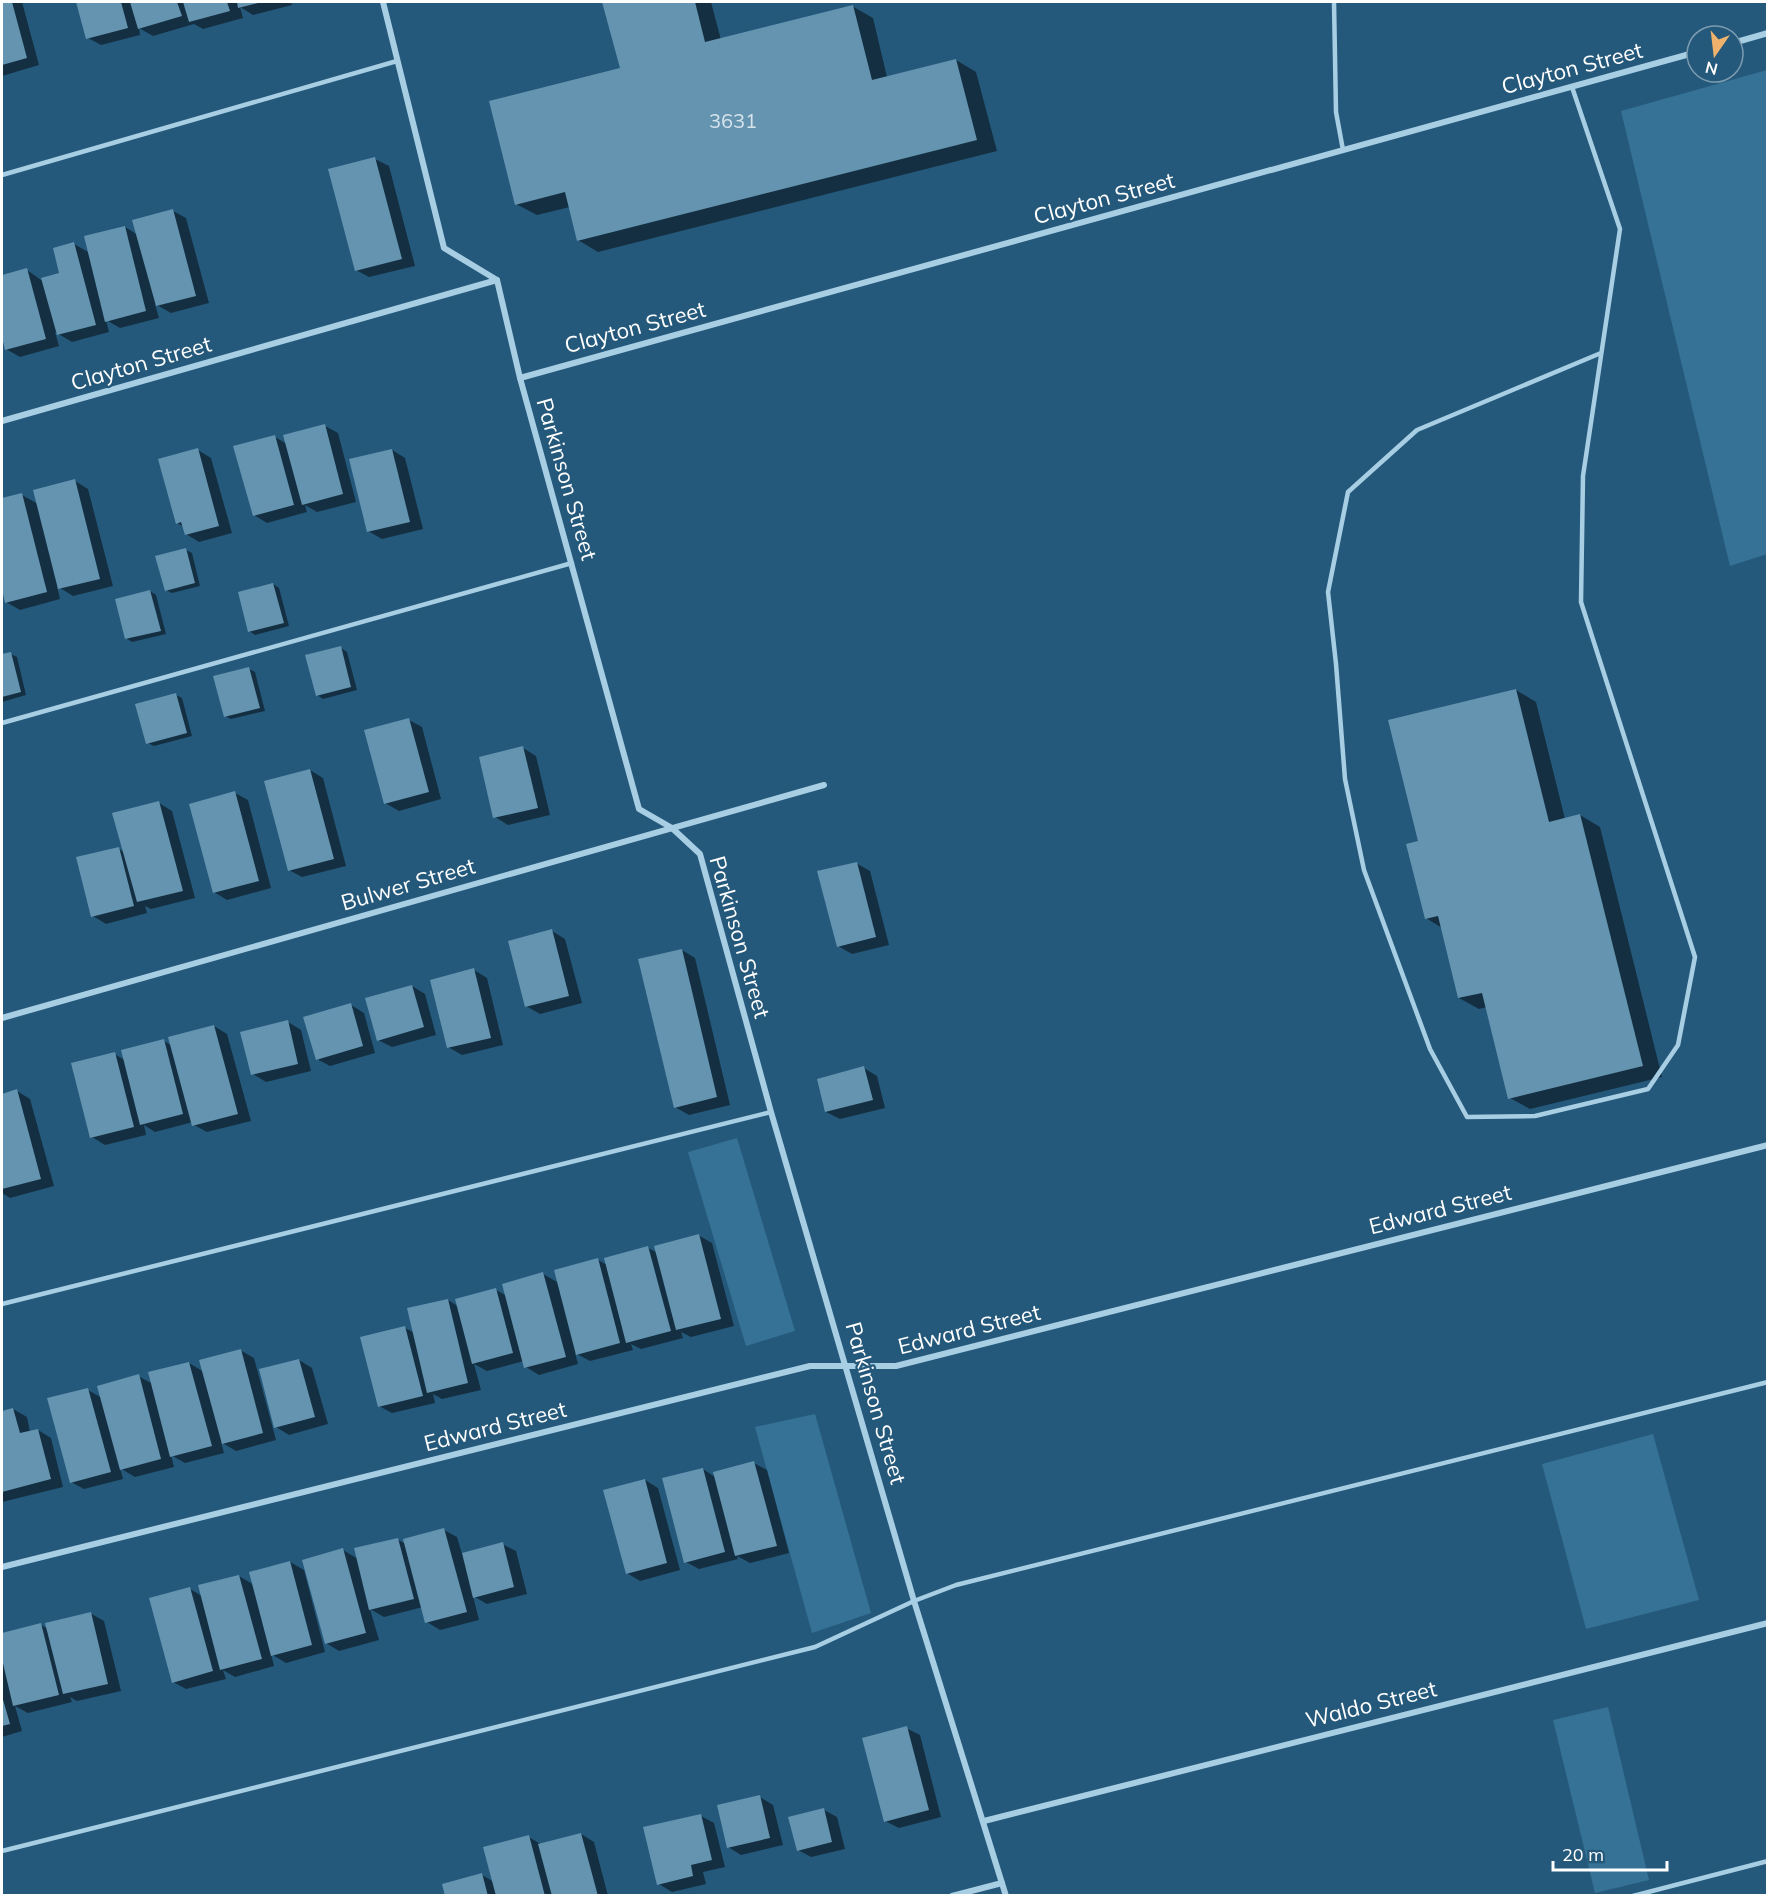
<svg xmlns="http://www.w3.org/2000/svg" width="1769" height="1897" font-family="Mulish,sans-serif">
  <style>
    .green { fill: #357296 }
    .shadow { fill: #0007 }
    .building { fill: #6594b1 }
    .lines { fill: none; stroke-linecap: round; stroke-linejoin: round }
    .lane { stroke: #a8cee4; stroke-width: 4.5 }
    .street { stroke: #a8cee4; stroke-width: 6 }
    .labels { text-anchor: middle; stroke-width: 4.5; stroke-linejoin: round; paint-order: stroke }
    .number-label { font-size: 20px; fill: #d8e4ec }
    .street-label { font-size: 22px; fill: #fff; stroke: #25597b }
  </style>
  <rect width="100%" height="100%" fill="#25597b"/>
  <!-- green -->
  <g class="green">
    <path d="M1767 70V554L1730 566 1621 111Z"/>
    <path d="M737 1138 795 1331 746 1346 688 1152Z"/>
    <path d="M815 1414 871 1613 812 1633 755 1427Z"/>
    <path d="M1653 1434 1699 1600 1586 1629 1542 1464Z"/>
    <path d="M1608 1707 1649 1880 1595 1893 1553 1720Z"/>
  </g>
  <!-- shadow -->
  <g class="shadow">
    <path d="M2 2H22L39 65 2 76Z"/>
    <path d="M78 2H291L292 5 253 15 240 7 243 18 203 29 194 24 153 36 139 28 140 35 101 45 88 38Z"/>
    <path d="M604 2H711L721 40 852 6 873 18 887 77 956 60 976 72 997 151 598 252 578 240 570 207 537 215 516 204 621 69Z"/>
    <path d="M375 159 389 166 415 266 369 277 356 270Z"/>
    <path d="M173 211 186 218 209 303 171 313 155 304 159 318 120 328 106 320 109 332 72 342 55 332 59 346 20 357 6 349 2 331V277L27 270 41 280 61 274 74 244 90 253 125 227 138 235Z"/>
    <path d="M325 426 338 433 356 502 317 512 305 505 307 512 267 523 254 515 275 437 287 444Z"/>
    <path d="M198 450 211 458 232 533 199 542 186 534 184 527 177 523Z"/>
    <path d="M392 450 405 458 423 529 382 539 368 531Z"/>
    <path d="M75 481 88 489 113 586 73 596 57 586 60 599 20 610 6 602 4 592 2 593V500L22 495 38 504Z"/>
    <path d="M186 550 192 553 200 586 172 593 166 590Z"/>
    <path d="M273 584 279 588 289 626 255 635 249 631Z"/>
    <path d="M150 591 156 595 166 634 132 642 126 638Z"/>
    <path d="M341 648 347 652 357 690 323 699 317 695Z"/>
    <path d="M11 654 17 657 26 695 2 702V656Z"/>
    <path d="M249 669 255 672 265 711 231 719 225 716Z"/>
    <path d="M1516 690 1536 702 1565 819 1580 815 1600 827 1662 1077 1530 1109 1510 1098 1487 1007 1479 1009 1459 998 1442 928 1426 918Z"/>
    <path d="M176 695 182 698 192 736 154 746 148 743Z"/>
    <path d="M409 720 422 727 441 799 399 811 385 803Z"/>
    <path d="M523 748 536 756 550 815 508 825 495 817Z"/>
    <path d="M310 770 323 778 346 866 302 877 289 870Z"/>
    <path d="M235 793 248 800 271 888 227 900 214 892Z"/>
    <path d="M159 803 172 811 195 898 151 909 145 906 147 913 106 924 93 916 118 848 124 852Z"/>
    <path d="M856 863 870 871 889 945 852 954 838 946Z"/>
    <path d="M552 931 565 939 582 1003 540 1014 526 1006Z"/>
    <path d="M682 950 695 958 730 1105 689 1115 675 1107Z"/>
    <path d="M474 970 487 978 503 1045 462 1055 448 1047Z"/>
    <path d="M412 986 425 994 436 1035 392 1047 378 1040Z"/>
    <path d="M351 1005 364 1013 375 1053 330 1066 317 1059Z"/>
    <path d="M288 1022 301 1030 311 1071 266 1082 253 1074Z"/>
    <path d="M214 1026 227 1034 251 1121 207 1132 194 1125 193 1122 155 1132 144 1125 146 1135 105 1145 92 1137 114 1054 125 1060 164 1041 172 1046Z"/>
    <path d="M864 1068 877 1076 885 1108 840 1119 826 1112Z"/>
    <path d="M17 1091 30 1099 54 1186 10 1198 2 1193V1095Z"/>
    <path d="M698 1235 712 1243 734 1326 691 1337 681 1332 683 1338 641 1349 631 1344 633 1350 590 1361 575 1353 578 1364 539 1375 526 1367 524 1361 487 1371 474 1364 481 1390 442 1399 433 1394 435 1403 392 1413 379 1406 405 1328 415 1333 448 1300 459 1307 496 1290 507 1296 543 1274 559 1283 598 1260 607 1265 648 1248 658 1253Z"/>
    <path d="M240 1350 254 1358 276 1440 236 1451 221 1442 224 1453 185 1463 171 1455 174 1467 135 1477 120 1468 123 1479 84 1489 71 1482 88 1390 102 1398 138 1376 153 1384 189 1363 204 1372Z"/>
    <path d="M299 1360 312 1368 328 1424 289 1435 276 1427Z"/>
    <path d="M13 1409 27 1417 30 1432 38 1430 51 1438 63 1487 2 1502V1412Z"/>
    <path d="M754 1463 767 1470 789 1553 750 1563 737 1556 738 1559 699 1569 686 1562 703 1469 715 1477Z"/>
    <path d="M645 1480 658 1488 680 1570 640 1581 627 1573Z"/>
    <path d="M444 1530 457 1537 462 1554 502 1544 516 1551 527 1594 487 1604 473 1596 479 1620 440 1630 427 1622 423 1607 384 1617 370 1609 379 1640 339 1651 326 1643 343 1550 358 1559 398 1540 406 1544Z"/>
    <path d="M290 1562 304 1570 325 1652 286 1663 271 1654 274 1666 235 1677 223 1670 226 1679 186 1689 173 1682 190 1589 202 1596 239 1576 254 1585Z"/>
    <path d="M90 1613 104 1621 121 1691 77 1701 70 1697 72 1702 28 1713 15 1706 22 1731 2 1737V1635L41 1625 48 1629Z"/>
    <path d="M906 1728 920 1735 941 1817 899 1828 885 1821Z"/>
    <path d="M760 1797 773 1805 783 1845 741 1855 728 1847Z"/>
    <path d="M824 1810 837 1817 845 1849 811 1857 798 1850Z"/>
    <path d="M701 1816 714 1823 725 1867 703 1872 706 1884 672 1892 659 1884Z"/>
    <path d="M581 1834 594 1842 608 1896H447L482 1875 494 1882 529 1837 542 1845Z"/>
  </g>
  <!-- building -->
  <g class="building">
    <path d="M2 2H12L27 58 2 65Z"/>
    <path d="M76 2H121L128 28 86 39Z"/>
    <path d="M130 2H177L182 16 138 29Z"/>
    <path d="M183 2H227L230 11 189 22Z"/>
    <path d="M237 2H262L238 8Z"/>
    <path d="M602 2H695L705 42 853 5 872 80 956 59 977 140 577 241 565 192 515 205 489 101 620 68Z"/>
    <path d="M375 157 402 259 355 271 328 169Z"/>
    <path d="M173 209 196 296 156 306 132 220Z"/>
    <path d="M125 226 146 311 105 322 84 236Z"/>
    <path d="M74 242 96 325 57 335 41 278 59 273 53 248Z"/>
    <path d="M27 268 46 339 5 350 2 337V275Z"/>
    <path d="M325 424 343 494 302 505 283 435Z"/>
    <path d="M275 435 294 505 253 516 233 446Z"/>
    <path d="M198 448 219 526 185 535 181 522 176 524 158 459Z"/>
    <path d="M392 449 410 522 367 532 349 459Z"/>
    <path d="M75 479 100 579 58 589 33 490Z"/>
    <path d="M22 493 47 592 5 603 2 589V498Z"/>
    <path d="M186 548 195 583 165 591 155 556Z"/>
    <path d="M273 583 284 623 248 632 238 592Z"/>
    <path d="M150 590 161 631 125 639 115 599Z"/>
    <path d="M341 646 351 687 316 696 305 655Z"/>
    <path d="M11 652 21 692 2 697V654Z"/>
    <path d="M249 667 260 708 224 717 213 676Z"/>
    <path d="M1516 689 1549 822 1580 814 1643 1066 1508 1099 1482 993 1458 998 1438 916 1425 919 1406 844 1418 841 1388 720Z"/>
    <path d="M176 693 187 733 146 744 135 704Z"/>
    <path d="M409 718 429 792 384 804 364 730Z"/>
    <path d="M523 746 538 808 493 818 479 757Z"/>
    <path d="M310 769 334 859 288 871 264 781Z"/>
    <path d="M235 791 259 881 213 893 189 804Z"/>
    <path d="M159 801 183 891 137 902 112 813Z"/>
    <path d="M119 847 134 906 91 917 76 857Z"/>
    <path d="M857 862 876 937 837 947 817 871Z"/>
    <path d="M552 929 569 996 525 1007 508 941Z"/>
    <path d="M682 949 717 1097 674 1108 638 959Z"/>
    <path d="M474 968 491 1038 447 1048 430 980Z"/>
    <path d="M412 985 424 1027 377 1041 365 998Z"/>
    <path d="M351 1003 363 1046 316 1060 303 1017Z"/>
    <path d="M288 1020 298 1064 251 1075 240 1032Z"/>
    <path d="M214 1025 238 1114 192 1126 168 1037Z"/>
    <path d="M164 1039 183 1114 140 1125 121 1050Z"/>
    <path d="M115 1052 134 1127 90 1138 71 1063Z"/>
    <path d="M864 1066 873 1100 825 1112 817 1079Z"/>
    <path d="M17 1089 41 1179 2 1189V1094Z"/>
    <path d="M699 1234 721 1319 676 1330 654 1246Z"/>
    <path d="M648 1246 671 1331 626 1343 604 1258Z"/>
    <path d="M598 1258 620 1343 576 1355 554 1270Z"/>
    <path d="M543 1272 566 1357 524 1368 502 1284Z"/>
    <path d="M496 1288 513 1353 472 1364 455 1299Z"/>
    <path d="M448 1299 468 1383 427 1393 407 1308Z"/>
    <path d="M405 1326 423 1396 378 1407 360 1337Z"/>
    <path d="M241 1349 263 1433 222 1444 199 1360Z"/>
    <path d="M299 1359 315 1417 274 1428 259 1369Z"/>
    <path d="M189 1362 212 1446 170 1457 148 1372Z"/>
    <path d="M139 1374 161 1459 120 1470 97 1386Z"/>
    <path d="M88 1388 111 1472 70 1483 47 1398Z"/>
    <path d="M13 1408 20 1433 38 1429 51 1479 2 1492V1411Z"/>
    <path d="M754 1461 777 1546 735 1556 713 1472Z"/>
    <path d="M703 1468 725 1552 684 1563 662 1478Z"/>
    <path d="M645 1479 667 1563 626 1574 603 1490Z"/>
    <path d="M444 1528 467 1612 425 1623 403 1539Z"/>
    <path d="M398 1538 414 1599 369 1610 354 1548Z"/>
    <path d="M503 1542 514 1587 473 1598 462 1553Z"/>
    <path d="M343 1548 366 1633 325 1644 302 1560Z"/>
    <path d="M290 1561 312 1645 271 1656 249 1572Z"/>
    <path d="M239 1575 262 1659 220 1670 198 1585Z"/>
    <path d="M190 1587 213 1671 172 1683 149 1598Z"/>
    <path d="M91 1612 108 1684 63 1694 45 1623Z"/>
    <path d="M41 1623 59 1695 13 1706 2 1659V1633Z"/>
    <path d="M2 1696 10 1724 2 1726Z"/>
    <path d="M907 1726 929 1810 884 1822 862 1738Z"/>
    <path d="M760 1795 770 1838 727 1848 717 1805Z"/>
    <path d="M824 1808 832 1842 797 1851 788 1817Z"/>
    <path d="M701 1814 712 1860 691 1865 693 1876 657 1885 643 1827Z"/>
    <path d="M581 1833 598 1896H552L538 1844Z"/>
    <path d="M529 1835 545 1896H496L483 1847Z"/>
    <path d="M482 1873 488 1896H445L442 1884Z"/>
  </g>
  <g class="lines">
    <!-- lane -->
    <g class="lane">
      <path d="M1334 2 1336 112 1343 150"/>
      <path d="M1572 87 1620 229 1583 476 1581 602 1695 957 1678 1045 1648 1089 1535 1116 1467 1117 1430 1049 1364 870 1345 779 1336 664 1328 592 1348 492 1417 430 1601 353"/>
      <path d="M2 175 397 61"/>
      <path d="M2 723 572 563"/>
      <path d="M2 1304 771 1112"/>
      <path d="M2 1851 815 1647 914 1601 956 1585 1768 1382"/>
      <path d="M1633 1896 1768 1861"/>
    </g>
    <!-- street -->
    <g class="street">
      <path d="M383 2 444 248 497 280 520 378 639 809 672 828 700 854 771 1112 914 1601 1006 1896"/>
      <path d="M1733 43 1768 33"/>
      <path d="M520 378 1697 52"/>
      <path d="M2 421 497 280"/>
      <path d="M2 1018 824 785"/>
      <path d="M2 1567 810 1366H896L1768 1145"/>
      <path d="M984 1821 1768 1623"/>
      <path d="M952 1896 1002 1883"/>
    </g>
  </g>
  <g class="labels">
    <!-- number labels -->
    <g class="number-label">
      <text x="733" y="128">3631</text>
    </g>
    <!-- street labels -->
    <g class="street-label">
      <text transform="translate(1572 68) rotate(-15)" y="8">Clayton Street</text>
      <text transform="translate(1104 198) rotate(-15)" y="8">Clayton Street</text>
      <text transform="translate(635 327) rotate(-15)" y="8">Clayton Street</text>
      <text transform="translate(141 363) rotate(-16)" y="8">Clayton Street</text>
      <text transform="translate(567 479) rotate(74)" y="8">Parkinson Street</text>
      <text transform="translate(408 884) rotate(-16)" y="8">Bulwer Street</text>
      <text transform="translate(740 937) rotate(74)" y="8">Parkinson Street</text>
      <text transform="translate(1440 1209) rotate(-14)" y="8">Edward Street</text>
      <text transform="translate(969 1329) rotate(-14)" y="8">Edward Street</text>
      <text transform="translate(876 1403) rotate(74)" y="8">Parkinson Street</text>
      <text transform="translate(495 1426) rotate(-14)" y="8">Edward Street</text>
      <text transform="translate(1371 1704) rotate(-14)" y="8">Waldo Street</text>
    </g>
  </g>
  <!-- border -->
  <rect width="1769" height="1897" fill="none" stroke="#ffffff" stroke-width="6"/>
  <!-- north arrow -->
  <g transform="translate(1715 54) rotate(194)"><circle r="28" fill="#25597b" stroke="#7c9bb0" stroke-width="1.5"/>
  <path d="M0-4.5L10 22L0 15L-10 22Z" fill="#eeb26c"/>
  <text y="-9" font-size="16" font-weight="bold" text-anchor="middle" fill="#ffffff">N</text>
  </g>
  <!-- scale -->
  <path d="M1553 1861v9h114v-9" fill="none" stroke="#ffffff" stroke-width="3"/>
  <text x="1562" y="1861" font-size="18" fill="#ffffff" stroke="#25597b" stroke-width="4.5" paint-order="stroke">20 m</text>
</svg>
